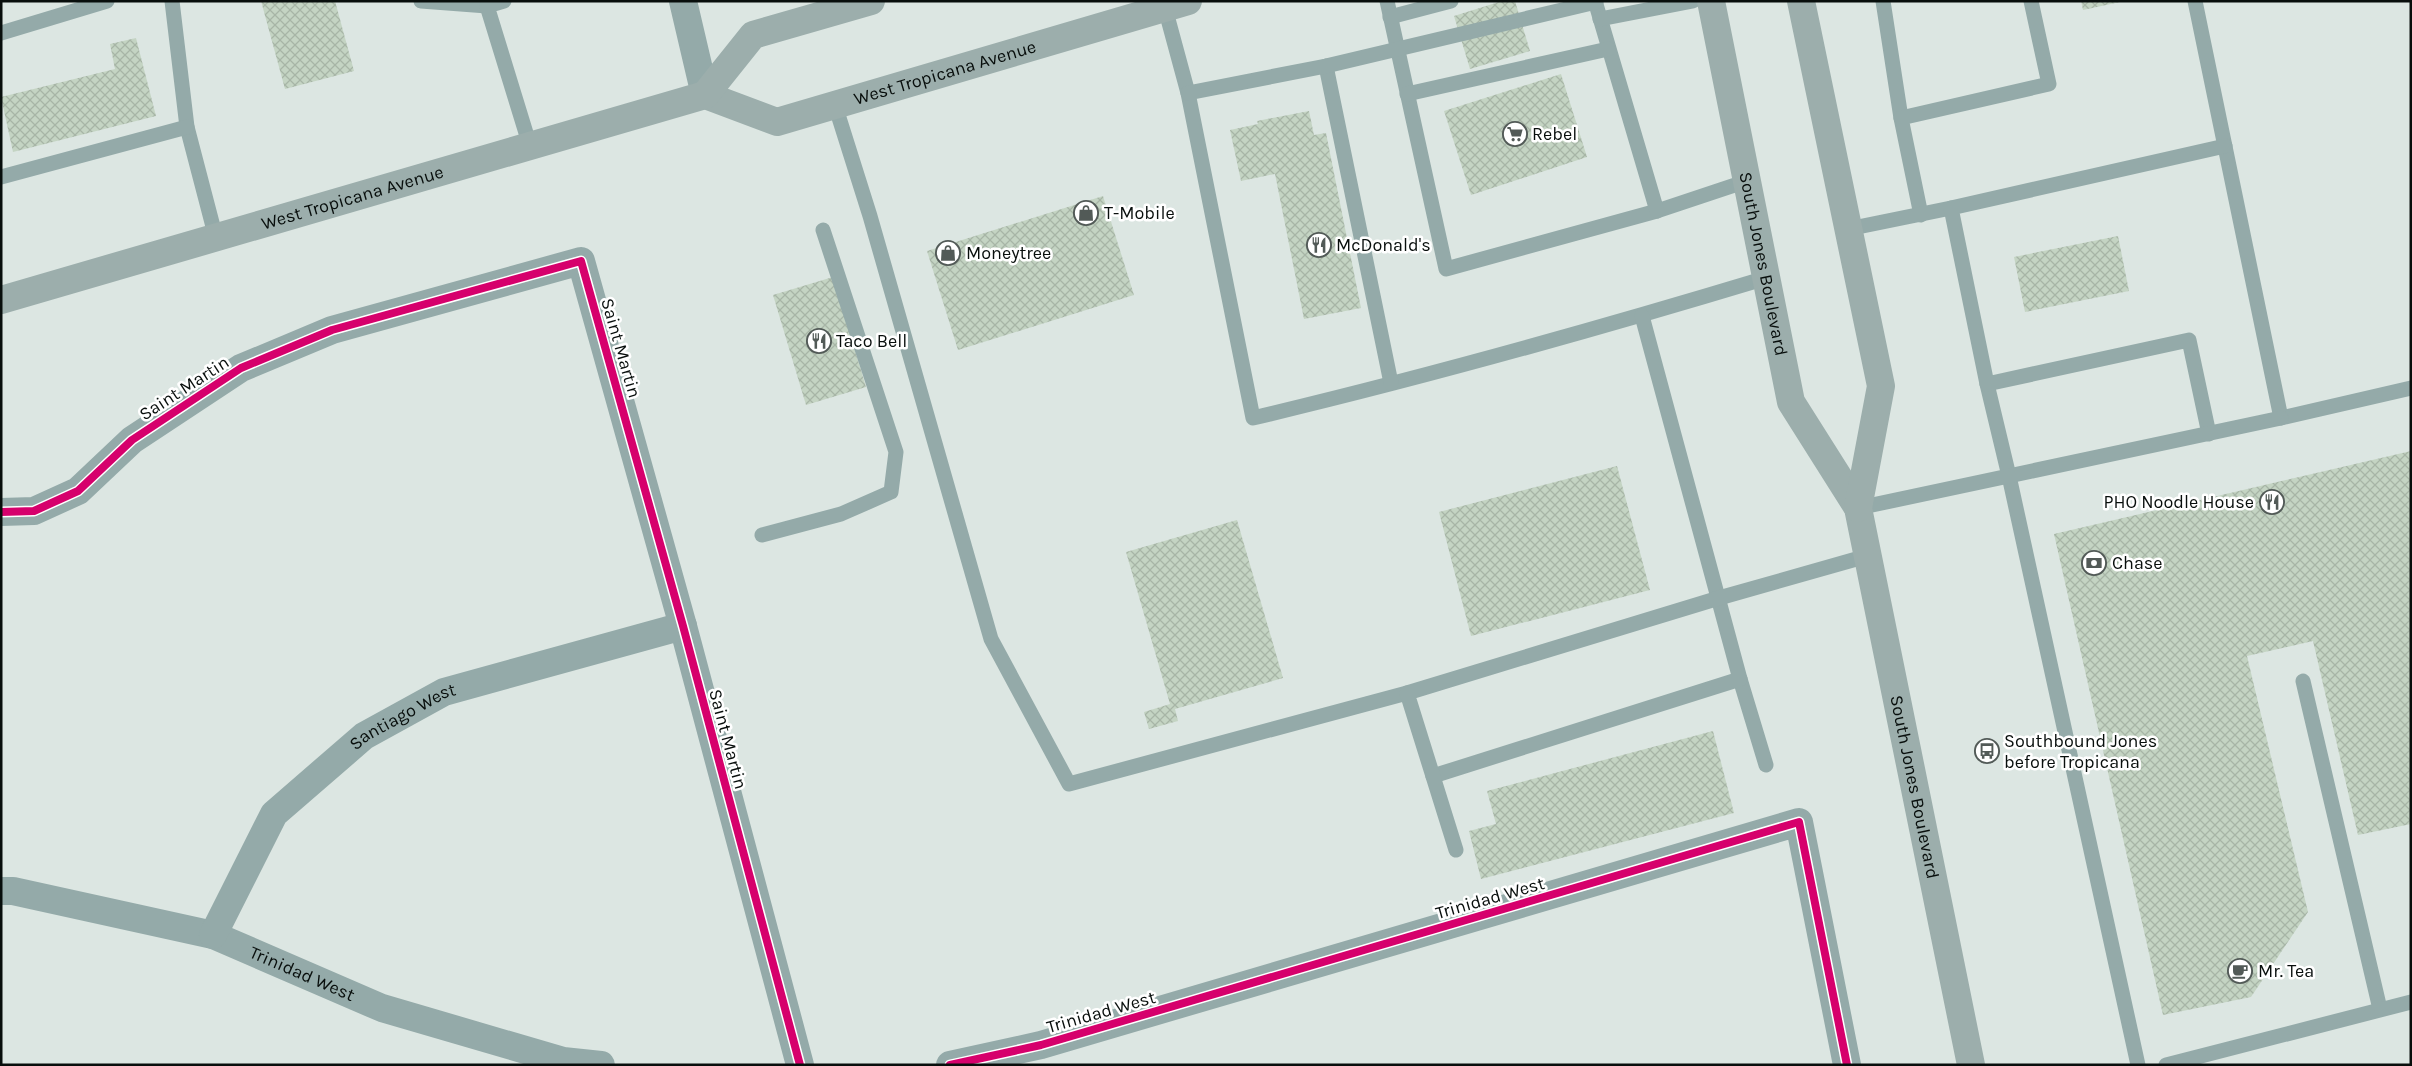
<svg xmlns="http://www.w3.org/2000/svg" width="2412" height="1066" font-family="Karla,sans-serif">
  <style>
    .building { fill: url(#building-cross-hatch) }
    .lines { fill: none; stroke-linecap: round; stroke-linejoin: round }
    .lane { stroke: #94aaa9; stroke-width: 15 }
    .street { stroke: #94aaa9; stroke-width: 28 }
    .primary { stroke: #9caeac; stroke-width: 28 }
    .cycleway-casing { stroke: #fff; stroke-width: 11 }
    .cycleway { stroke: #d6006c; stroke-width: 8 }
    .labels { text-anchor: middle; stroke-width: 5; stroke-linejoin: round; paint-order: stroke }
    .street-label { font-size: 18px; fill: #080e0c; stroke: #fff }
    .poi-label { font-size: 18px; fill: #080e0c; stroke: #fff; text-anchor: start }
  </style>
  <defs>
    <pattern id="building-cross-hatch" width="8" height="8" patternUnits="userSpaceOnUse" patternTransform="scale(1.25)"><rect width="8" height="8" fill="#c4d4c3"/><path d="M0 0l8 8M0 8l8-8" fill="none" stroke="#a7b5a6"/></pattern>
  </defs>
  <rect width="100%" height="100%" fill="#dce6e2"/>
  <!-- building -->
  <g class="building">
    <path d="M261 1H335L354 71 285 89Z"/>
    <path d="M1502 1H1515L1530 51 1470 69 1454 16Z"/>
    <path d="M2081 1H2120V2L2083 10Z"/>
    <path d="M136 38 156 116 13 152 1 97 115 69 110 44Z"/>
    <path d="M1561 74 1587 157 1471 195 1444 111Z"/>
    <path d="M1309 111 1314 135 1326 133 1361 308 1304 319 1275 174 1241 181 1230 130 1258 124 1257 121Z"/>
    <path d="M1103 196 1134 295 958 350 927 251Z"/>
    <path d="M2118 236 2129 291 2025 312 2014 257Z"/>
    <path d="M833 277 866 387 806 405 773 295Z"/>
    <path d="M2411 451V824L2358 835 2313 641 2247 656 2308 912 2251 997 2163 1015 2054 534Z"/>
    <path d="M1617 466 1650 590 1471 636 1439 512Z"/>
    <path d="M1237 520 1283 678 1175 709 1178 721 1149 729 1144 712 1170 704 1126 552Z"/>
    <path d="M1713 731 1734 813 1481 879 1469 831 1496 824 1487 791Z"/>
  </g>
  <g class="lines">
    <!-- lane -->
    <g class="lane">
      <path d="M172 1 187 127 216 238"/>
      <path d="M421 1 487 6"/>
      <path d="M504 1 487 6 530 146"/>
      <path d="M1387 1 1446 269 1657 211 1747 181"/>
      <path d="M1595 1 1657 211"/>
      <path d="M1883 1 1901 118"/>
      <path d="M2195 1 2281 418 2411 388"/>
      <path d="M1165 8 1188 93 1253 418C1426 377 1597 329 1766 278"/>
      <path d="M1390 17 1451 1"/>
      <path d="M1600 19 1693 1"/>
      <path d="M1 33 107 1"/>
      <path d="M1326 66 1391 383"/>
      <path d="M1188 93 1326 66 1596 2"/>
      <path d="M1407 94 1608 49"/>
      <path d="M835 105 870 216 991 639 1069 784 1407 693"/>
      <path d="M1 177 187 127"/>
      <path d="M1921 215 1901 118 2049 84 2031 1"/>
      <path d="M1848 229 1951 208"/>
      <path d="M1987 384 2009 476 2138 1065"/>
      <path d="M2209 434 2189 340 1987 384 1951 208 2225 146"/>
      <path d="M1858 508 2281 418"/>
      <path d="M762 535 841 514 891 492 896 452 823 230"/>
      <path d="M1740 679 1766 765"/>
      <path d="M2303 681 2380 1009"/>
      <path d="M1433 776 1740 679 1642 316"/>
      <path d="M1456 850 1407 693 1719 598 1867 556"/>
      <path d="M2166 1065 2411 1002"/>
    </g>
    <!-- street -->
    <g class="street">
      <path d="M683 1 705 95"/>
      <path d="M1 512 34 511 78 491 132 440 241 368 332 330 581 261 683 626 800 1065"/>
      <path id="s1" d="M1 891H13L213 935 382 1008 563 1061 601 1065"/>
      <path id="s2" d="M213 935 274 814 364 736 444 692 683 626"/>
      <path d="M950 1065 1041 1045 1799 822 1847 1065"/>
    </g>
    <!-- primary -->
    <g class="primary">
      <path id="s3" d="M1711 1 1791 402 1858 508 1971 1065"/>
      <path d="M1801 1 1881 386 1858 508"/>
      <path id="s4" d="M705 95 777 122 1188 1"/>
      <path id="s5" d="M1 300 705 95 753 35 871 1"/>
    </g>
    <defs>
      <g id="cycleway">
        <path d="M1 512 34 511 78 491 132 440 241 368 332 330 581 261 683 626 800 1065"/>
        <path d="M950 1065 1041 1045 1799 822 1847 1065"/>
      </g>
    </defs>
    <!-- cycleway casing -->
    <use href="#cycleway" class="cycleway-casing"/>
    <!-- cycleway -->
    <use href="#cycleway" class="cycleway"/>
  </g>
  <!-- icons -->
  <defs>
    <symbol id="supermarket-ring" viewBox="-11 -11 22 22"><circle r="9.5" fill="#fff" stroke="#525a57" stroke-width="1.5"/><path d="M-6-5.5h2.5l.6 2H6L4.5 2H-2.5L-4.4-4H-6ZM-1.5 3.2a1.3 1.3 0 1 0 .1 0ZM3 3.2a1.3 1.3 0 1 0 .1 0Z" fill="#525a57"/></symbol>
    <symbol id="shop-ring" viewBox="-11 -11 22 22"><circle r="9.5" fill="#fff" stroke="#525a57" stroke-width="1.5"/><path d="M-5-2.5h2.3a2.7 3.5 0 0 1 5.4 0H5L5.5 6h-11ZM-1.5-2.5h3a1.5 2.3 0 0 0-3 0Z" fill="#525a57"/></symbol>
    <symbol id="restaurant-ring" viewBox="-11 -11 22 22"><circle r="9.5" fill="#fff" stroke="#525a57" stroke-width="1.5"/><path d="M-5-6h1v4h1v-4h1v4h1v-4h1v5L-1.5 .5V6h-2V.5L-5-1ZM5-6V6H3V1.5H1.5Q1.5-4 5-6Z" fill="#525a57"/></symbol>
    <symbol id="bank-ring" viewBox="-11 -11 22 22"><circle r="9.5" fill="#fff" stroke="#525a57" stroke-width="1.5"/><path d="M-6-4H6V4H-6ZM0-2.3a2.3 2.3 0 1 0 0 4.6a2.3 2.3 0 1 0 0-4.6Z" fill="#525a57"/></symbol>
    <symbol id="bus-ring" viewBox="-11 -11 22 22"><circle r="9.5" fill="#fff" stroke="#525a57" stroke-width="1.5"/><path d="M-5-6H5V4H4V6H2V4H-2V6H-4V4H-5ZM-3.5-4V0h7V-4ZM-3.5 1.2v1.5H-2V1.2ZM2 1.2v1.5H3.5V1.2Z" fill="#525a57"/></symbol>
    <symbol id="cafe-ring" viewBox="-11 -11 22 22"><circle r="9.5" fill="#fff" stroke="#525a57" stroke-width="1.5"/><path d="M-5.5-4.5H6V0H3Q3 3.5 0 3.5H-2.5Q-5.5 3.5-5.5 0ZM3-3.2v2h1.7v-2ZM-6 4.5H4V6H-6Z" fill="#525a57"/></symbol>
  </defs>
  <g fill-rule="evenodd">
    <use href="#supermarket-ring" x="1501" y="120" width="28" height="28"/>
    <use href="#shop-ring" x="1072" y="199" width="28" height="28"/>
    <use href="#restaurant-ring" x="1305" y="231" width="28" height="28"/>
    <use href="#shop-ring" x="934" y="239" width="28" height="28"/>
    <use href="#restaurant-ring" x="805" y="327" width="28" height="28"/>
    <use href="#restaurant-ring" x="2258" y="488" width="28" height="28"/>
    <use href="#bank-ring" x="2080" y="549" width="28" height="28"/>
    <use href="#bus-ring" x="1973" y="737" width="28" height="28"/>
    <use href="#cafe-ring" x="2226" y="957" width="28" height="28"/>
  </g>
  <g class="labels">
    <!-- street labels -->
    <g class="street-label">
      <text dy="6" stroke="none"><textPath href="#s4" startOffset="252">West Tropicana Avenue</textPath></text>
      <text dy="6" stroke="none"><textPath href="#s5" startOffset="366">West Tropicana Avenue</textPath></text>
      <text dy="6" stroke="none"><textPath href="#s3" startOffset="268">South Jones Boulevard</textPath></text>
      <text transform="translate(621 348) rotate(74)" y="6">Saint Martin</text>
      <text transform="translate(184 388) rotate(-33)" y="6">Saint Martin</text>
      <text dy="6" stroke="none"><textPath href="#s2" startOffset="298">Santiago West</textPath></text>
      <text transform="translate(728 739) rotate(75)" y="6">Saint Martin</text>
      <text dy="6" stroke="none"><textPath href="#s3" startOffset="819">South Jones Boulevard</textPath></text>
      <text transform="translate(1490 898) rotate(-16)" y="6">Trinidad West</text>
      <text dy="6" stroke="none"><textPath href="#s1" startOffset="314">Trinidad West</textPath></text>
      <text transform="translate(1101 1012) rotate(-16)" y="6">Trinidad West</text>
    </g>
    <!-- poi labels -->
    <g class="poi-label">
      <text x="1532" y="140">Rebel</text>
      <text x="1104" y="219">T-Mobile</text>
      <text x="1336" y="251">McDonald's</text>
      <text x="966" y="259">Moneytree</text>
      <text x="836" y="347">Taco Bell</text>
      <text x="2254" y="508" text-anchor="end">PHO Noodle House</text>
      <text x="2112" y="569">Chase</text>
      <text x="2004" y="747">Southbound Jones<tspan x="2004" dy="21">before Tropicana</tspan></text>
      <text x="2258" y="977">Mr. Tea</text>
    </g>
  </g>
  <!-- border -->
  <rect width="2412" height="1066" fill="none" stroke="#080e0c" stroke-width="5"/>
</svg>
